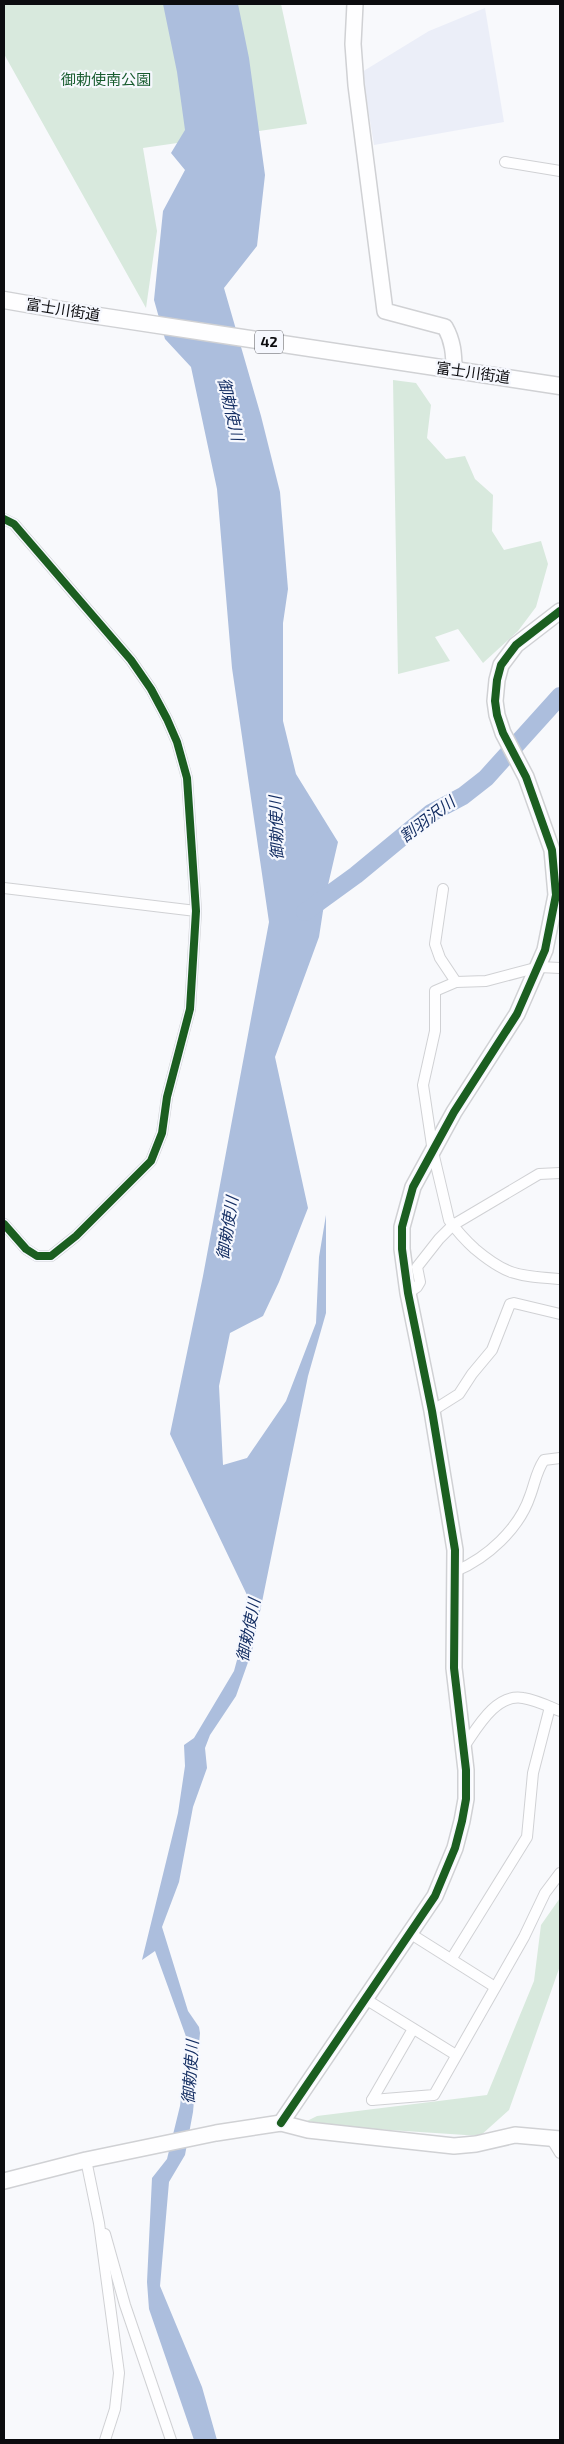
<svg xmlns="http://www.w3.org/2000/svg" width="564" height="2444" font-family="'Exo 2','Noto Sans JP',sans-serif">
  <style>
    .built { fill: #ebeef8 }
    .green { fill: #d8e9dd }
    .water { fill: #acbedd }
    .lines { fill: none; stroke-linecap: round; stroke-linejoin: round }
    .river { stroke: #acbedd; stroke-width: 18 }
    .street-casing { stroke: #d0d1d4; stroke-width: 12 }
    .secondary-casing { stroke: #d0d1d4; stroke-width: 18 }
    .primary-casing { stroke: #d0d1d4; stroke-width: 19 }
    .street { stroke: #fefeff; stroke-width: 10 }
    .secondary { stroke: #fefeff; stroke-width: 15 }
    .primary { stroke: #fefeff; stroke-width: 16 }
    .cycleway-casing { stroke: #f6f8fe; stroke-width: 11 }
    .cycleway { stroke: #1b5e20; stroke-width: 8 }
    .labels { text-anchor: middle; stroke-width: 4.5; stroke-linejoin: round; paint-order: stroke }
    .shield { fill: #f6f8fe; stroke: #525357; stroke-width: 1 }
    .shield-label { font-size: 14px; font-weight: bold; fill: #0c0c0f }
    .park-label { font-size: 15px; fill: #185c2f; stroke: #f6f8fe }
    .street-label { font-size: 15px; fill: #0c0c0f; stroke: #f6f8fe }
    .water-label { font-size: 16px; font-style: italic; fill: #142e63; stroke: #f6f8fe }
  </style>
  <rect width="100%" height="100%" fill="#f8f9fc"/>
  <!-- built -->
  <path class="built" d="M485 8 504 122 374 145 362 72 429 31Z"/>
  <!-- green -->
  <g class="green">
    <path d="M4 4H281L307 124 143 148 157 231 146 308 4 54Z"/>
    <path d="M393 380 416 383 431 405 427 438 446 459 465 456 475 479 493 495 492 531 504 550 541 541 548 564 536 607 518 631 483 663 458 629 435 637 450 661 398 674Z"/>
    <path d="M560 1898V1966L509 2110 480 2136 345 2127 307 2121 317 2116 487 2095 534 1981 541 1925Z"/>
  </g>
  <!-- water -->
  <path class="water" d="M163 4H238L249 58 265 175 257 246 224 288 261 416 280 492 288 589 283 623V721L296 774 338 842 325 898 319 937 275 1057 308 1208 279 1282 263 1316 230 1333 219 1386 223 1465 247 1458 286 1401 316 1323 319 1257 326 1215V1313L308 1376 252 1651 236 1696 210 1735 205 1748 207 1768 193 1807 179 1882 162 1927 188 2011 199 2027 200 2033 193 2112 185 2155 169 2182 160 2286 202 2387 217 2440H194L149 2309 147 2282 152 2178 167 2159 180 2106 188 2042 155 1951 142 1960 178 1813 185 1766 184 1745 194 1738 234 1671 240 1649 247 1595 170 1434 203 1276 269 922 232 668 217 489 191 367 165 339 154 300 163 211 185 170 171 153 185 130 177 72Z"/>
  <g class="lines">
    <!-- river -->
    <path class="river" d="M305 912 356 875 431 813 463 796 486 778 560 696"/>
    <defs>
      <g id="street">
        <path d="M505 162 560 171"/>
        <path d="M4 519 14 524 131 660 151 689 167 719 177 742 187 778 196 911 190 1009 167 1097 162 1133 151 1161 76 1236 51 1256H37L26 1249 4 1224"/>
        <path d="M4 888 196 911"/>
        <path d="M443 889 435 944 440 958 456 982"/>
        <path d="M560 968 539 967 486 981 456 982 435 991V1031L423 1085 433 1152 449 1220C457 1231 465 1240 475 1249 507 1276 519 1276 560 1279"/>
        <path d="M408 1293 417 1287 420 1282 417 1267 439 1239 453 1225 539 1174 560 1173"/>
        <path d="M432 1411 459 1394 472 1374 492 1350 510 1304 514 1303 560 1314"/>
        <path d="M456 1571C487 1558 519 1529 530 1496 535 1483 536 1472 544 1460L560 1458"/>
        <path d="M463 1748C476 1730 495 1693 523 1698 536 1700 548 1706 560 1711"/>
        <path d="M411 1934 495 1987"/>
        <path d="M452 1958 527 1837 533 1773 550 1707"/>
        <path d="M367 2000 456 2055"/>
        <path d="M372 2100 434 2095 524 1937 545 1893 560 1873"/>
        <path d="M372 2100 413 2029"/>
        <path d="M552 2140 560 2153"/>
        <path d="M86 2160 99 2223 119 2373 115 2409 105 2440"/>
        <path d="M105 2234 125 2305 171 2440"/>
      </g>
      <g id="secondary">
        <path d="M355 4 353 44 356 85 385 311 445 327C453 341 454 354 454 371"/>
        <path d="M281 2123 435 1896 455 1848 462 1821 466 1799V1770L454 1668 455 1550 432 1411 408 1293 402 1249V1227L413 1187 454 1112 517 1014 545 950 556 895 552 850 526 777 503 733 497 715 495 701 497 680 501 665 516 645 560 611"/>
        <path d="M4 2181 86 2160 216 2133 281 2123 308 2130 454 2146 476 2144 515 2135 560 2139"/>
      </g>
      <path id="primary" d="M4 300 79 313 560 386"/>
    </defs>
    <!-- street casing -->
    <use href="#street" class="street-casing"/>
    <!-- secondary casing -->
    <use href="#secondary" class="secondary-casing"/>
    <!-- primary casing -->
    <use href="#primary" class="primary-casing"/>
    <!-- street -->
    <use href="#street" class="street"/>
    <!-- secondary -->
    <use href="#secondary" class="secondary"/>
    <!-- primary -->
    <use href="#primary" class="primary"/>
    <defs>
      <g id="cycleway">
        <path d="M4 519 14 524 131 660 151 689 167 719 177 742 187 778 196 911 190 1009 167 1097 162 1133 151 1161 76 1236 51 1256H37L26 1249 4 1224"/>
        <path d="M281 2123 435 1896 455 1848 462 1821 466 1799V1770L454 1668 455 1550 432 1411 408 1293 402 1249V1227L413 1187 454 1112 517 1014 545 950 556 895 552 850 526 777 503 733 497 715 495 701 497 680 501 665 516 645 560 611"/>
      </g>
    </defs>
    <!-- cycleway casing -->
    <use href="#cycleway" class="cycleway-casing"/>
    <!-- cycleway -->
    <use href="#cycleway" class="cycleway"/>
  </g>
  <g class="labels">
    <!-- shield labels -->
    <rect class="shield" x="255" y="330.5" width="28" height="23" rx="4"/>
    <g class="shield-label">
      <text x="269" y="347">42</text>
    </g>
    <!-- park labels -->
    <g class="park-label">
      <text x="106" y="85">御勅使南公園</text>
    </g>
    <!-- street labels -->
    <g class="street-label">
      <text transform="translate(63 310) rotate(9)" y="5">富士川街道</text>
      <text transform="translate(473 373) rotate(8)" y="5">富士川街道</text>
    </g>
    <!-- water labels -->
    <g class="water-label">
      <text transform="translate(231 409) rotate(77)" y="6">御勅使川</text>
      <text transform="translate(427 819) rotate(-37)" y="6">割羽沢川</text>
      <text transform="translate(276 828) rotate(-92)" y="6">御勅使川</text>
      <text transform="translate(227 1228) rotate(-81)" y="6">御勅使川</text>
      <text transform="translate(248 1630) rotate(-79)" y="6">御勅使川</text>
      <text transform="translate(190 2072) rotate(-86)" y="6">御勅使川</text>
    </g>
  </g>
  <!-- border -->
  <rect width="564" height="2444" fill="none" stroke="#0c0c0f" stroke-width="10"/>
</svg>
